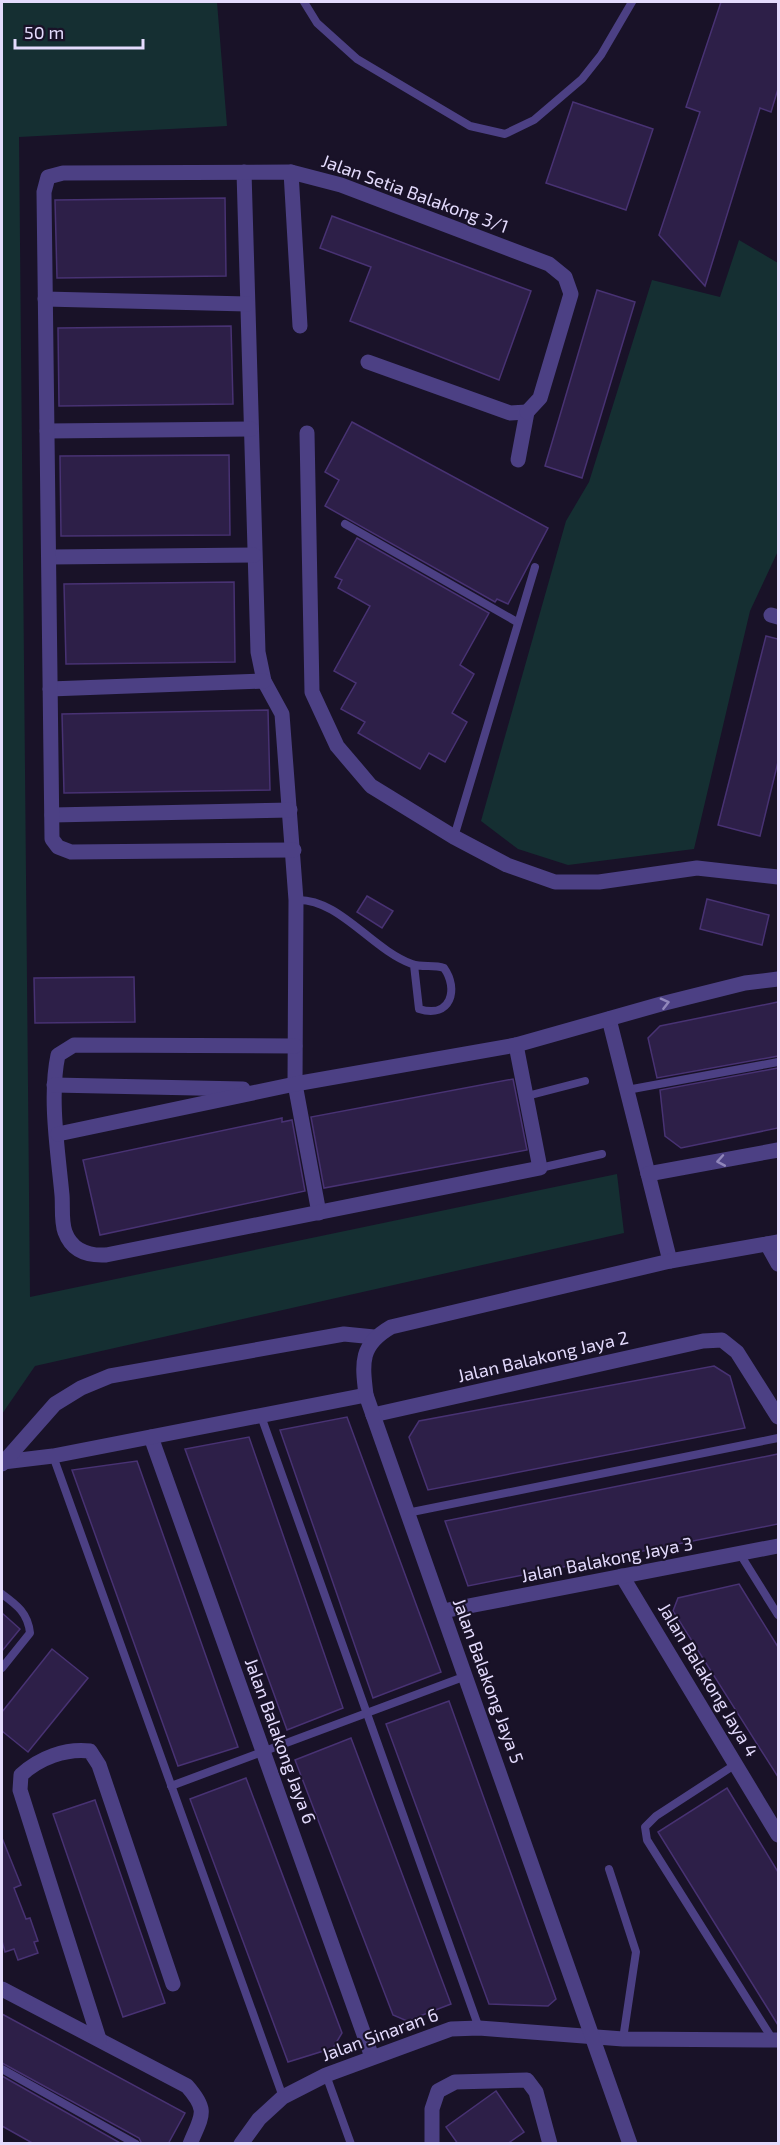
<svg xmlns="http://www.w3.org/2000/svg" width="780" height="2145" font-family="'Exo 2',sans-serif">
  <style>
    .green { fill: #152f32 }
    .building { fill: #2d1f48; stroke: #483273; stroke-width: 1.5 }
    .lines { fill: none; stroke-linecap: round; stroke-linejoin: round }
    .service { stroke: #4c4084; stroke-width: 8 }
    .minor { stroke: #4c4084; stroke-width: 15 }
    .tertiary { stroke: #4c4084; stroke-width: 15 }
    .oneway { stroke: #9086ba }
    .labels { text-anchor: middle; stroke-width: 4.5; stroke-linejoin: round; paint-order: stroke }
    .street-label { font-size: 18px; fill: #e4dbfd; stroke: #191228 }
  </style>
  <rect width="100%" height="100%" fill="#191228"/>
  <!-- green -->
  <g class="green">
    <path d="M2 2H217L227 126 19 137 30 1297 617 1174 624 1233 35 1366 2 1414Z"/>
    <path d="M739 240 778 263V551L750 611 694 849 568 865 518 849 481 821 566 521 589 482 652 280 720 297Z"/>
  </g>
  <!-- building -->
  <g class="building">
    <path d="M721 2H778V89L771 112 760 108 705 286 659 235 700 112 686 107Z"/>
    <path d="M573 102 653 129 626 210 546 183Z"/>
    <path d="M225 198 226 276 57 278 55 200Z"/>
    <path d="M332 216 531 291 499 380 350 321 371 267 320 248Z"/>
    <path d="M597 290 635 302 582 478 545 466Z"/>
    <path d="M231 326 233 404 59 406 58 328Z"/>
    <path d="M352 422 548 528 508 604 497 599 495 602 325 506 339 480 325 472Z"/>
    <path d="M229 455 230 535 61 536 60 456Z"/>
    <path d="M357 538 489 613 460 665 474 674 452 713 467 722 445 762 429 753 420 769 358 733 365 722 341 709 356 683 334 671 370 606 338 588 342 580 335 577Z"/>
    <path d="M234 582 235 662 66 664 64 584Z"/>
    <path d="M766 636 778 639V762L760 836 718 825Z"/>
    <path d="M268 710 270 790 64 793 62 714Z"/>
    <path d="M367 896 393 911 382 928 357 912Z"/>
    <path d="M707 899 769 915 762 945 700 929Z"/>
    <path d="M134 977 135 1022 35 1023 34 978Z"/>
    <path d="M778 1002V1056L657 1078 648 1038 660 1026Z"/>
    <path d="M778 1068V1128L681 1148 665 1136 660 1090Z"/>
    <path d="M513 1079 527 1150 324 1188 311 1117Z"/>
    <path d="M282 1118V1122L292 1120 305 1191 100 1235 83 1160Z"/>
    <path d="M714 1366 730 1376 745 1428 428 1490 409 1437 419 1421Z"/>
    <path d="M347 1417 441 1672 373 1698 280 1430Z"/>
    <path d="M249 1437 343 1708 287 1730 185 1449Z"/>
    <path d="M778 1454V1524L468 1586 445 1521Z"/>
    <path d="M137 1461 238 1747 178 1766 72 1470Z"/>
    <path d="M739 1584 778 1647V1777L673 1611 678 1598Z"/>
    <path d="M2 1613 20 1629 2 1651Z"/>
    <path d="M52 1649 88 1678 28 1752 2 1731V1712Z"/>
    <path d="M449 1701 556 1999 548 2006 489 2004 386 1724Z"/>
    <path d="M351 1738 451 2004 407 2021 393 2015 295 1760Z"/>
    <path d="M246 1778 342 2033 333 2048 288 2062 190 1799Z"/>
    <path d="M727 1788 778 1872V2025L658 1832Z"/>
    <path d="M95 1800 165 2003 123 2017 53 1814Z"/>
    <path d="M2 1838 21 1885 14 1888 26 1919 30 1918 38 1941 34 1942 38 1953 18 1960 14 1949 5 1952 2 1941Z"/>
    <path d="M2 2014 185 2113 168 2144H142L139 2138 2 2063Z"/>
    <path d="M2 2076 122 2144H34L2 2126Z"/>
    <path d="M496 2091 524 2132 507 2144H458L446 2127Z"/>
  </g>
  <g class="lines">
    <!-- service -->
    <g class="service">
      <path d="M304 2 317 23 357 59 470 126 505 134 534 120 582 79 601 55 632 2"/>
      <path d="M345 524 517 622"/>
      <path d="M454 837 535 567"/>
      <path d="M296 900C339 898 371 949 412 964 422 968 434 964 444 968 459 989 451 1019 419 1009L414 965"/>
      <path d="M627 1090 778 1062"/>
      <path d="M527 1096 585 1081"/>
      <path d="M540 1168 602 1154"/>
      <path d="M261 1416 479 2028"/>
      <path d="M53 1456 283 2097"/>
      <path d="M407 1513 778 1438"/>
      <path d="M740 1554 778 1615"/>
      <path d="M2 1594C17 1605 28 1613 30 1633L2 1668"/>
      <path d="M736 1764 656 1816 645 1827 647 1840 773 2040"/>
      <path d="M171 1786 466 1676"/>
      <path d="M609 1869 636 1952 623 2039"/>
      <path d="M2 2069 136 2144"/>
      <path d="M326 2075 351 2144"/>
    </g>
    <!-- minor -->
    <g class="minor">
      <path d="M244 172 258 652 264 681 282 714 296 900 295 1084 319 1213"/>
      <path d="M291 172 300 326"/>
      <path d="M45 299 247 304"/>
      <path d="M368 362 510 413 527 412"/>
      <path d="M47 431 251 429"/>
      <path d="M307 433 312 692 337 746 371 786 454 837 507 865 555 882H599L697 868 778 877"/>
      <path d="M518 460 527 412"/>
      <path d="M50 557 254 555"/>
      <path d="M771 615 778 617"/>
      <path d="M50 689 264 681"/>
      <path d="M52 815 290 810"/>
      <path d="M294 850 71 852 58 847 52 839 44 192 48 177 63 173 291 172 341 185 549 264 565 277 571 294 540 398 527 412"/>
      <path d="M609 1019 670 1261"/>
      <path d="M295 1046 74 1045 58 1055C49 1097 58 1152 62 1195 63 1206 61 1221 65 1232 72 1251 88 1256 106 1255L540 1168 516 1045"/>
      <path d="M54 1085 243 1089"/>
      <path d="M58 1134 295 1084 516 1045 661 1004 745 983 778 979"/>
      <path d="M648 1174 778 1150"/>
      <path d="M767 1244 778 1264"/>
      <path d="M373 1415 703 1341 722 1340 737 1352 778 1417"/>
      <path d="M151 1437 372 2057"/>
      <path d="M3 1462 53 1456 366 1395"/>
      <path d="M2 1464 55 1404 81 1388 110 1376 344 1334 374 1337"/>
      <path d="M622 1576 778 1835"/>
      <path d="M443 1611 778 1546"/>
      <path d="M2 1989 187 2086C209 2111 202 2115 190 2144"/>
      <path d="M99 2039 20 1790 21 1775C39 1758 66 1748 90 1751L99 1765 173 1984"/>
      <path d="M241 2144 259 2119 283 2097 326 2075 451 2029 479 2028 623 2039 778 2040"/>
      <path d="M432 2144V2109L438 2091 455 2082 527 2080 536 2092 550 2144"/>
    </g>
    <!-- tertiary -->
    <path class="tertiary" d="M630 2144 366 1395C362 1362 360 1345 391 1327L670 1261 778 1242"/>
  </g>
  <!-- one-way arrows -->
  <defs><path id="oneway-chevron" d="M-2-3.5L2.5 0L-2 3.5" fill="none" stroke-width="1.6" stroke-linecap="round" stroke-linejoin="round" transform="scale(1.5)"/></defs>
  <g class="oneway">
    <use href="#oneway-chevron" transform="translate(665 1003) rotate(-14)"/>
    <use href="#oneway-chevron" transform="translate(721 1161) rotate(170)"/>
  </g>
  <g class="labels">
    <!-- street labels -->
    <g class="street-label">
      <text transform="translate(415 194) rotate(20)" y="6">Jalan Setia Balakong 3/1</text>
      <text transform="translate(543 1357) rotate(-13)" y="6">Jalan Balakong Jaya 2</text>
      <text transform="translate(607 1560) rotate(-11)" y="6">Jalan Balakong Jaya 3</text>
      <text transform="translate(708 1680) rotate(59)" y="6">Jalan Balakong Jaya 4</text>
      <text transform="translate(488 1681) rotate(70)" y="6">Jalan Balakong Jaya 5</text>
      <text transform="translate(280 1741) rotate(70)" y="6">Jalan Balakong Jaya 6</text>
      <text transform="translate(380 2035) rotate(-20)" y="6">Jalan Sinaran 6</text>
    </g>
  </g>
  <!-- border -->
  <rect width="780" height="2145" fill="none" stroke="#e4dbfd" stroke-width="6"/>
  <!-- scale -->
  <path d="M15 39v9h128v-9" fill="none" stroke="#e4dbfd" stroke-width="3"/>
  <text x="24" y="39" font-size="18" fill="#e4dbfd" stroke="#191228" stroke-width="4.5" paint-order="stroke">50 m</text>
</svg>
